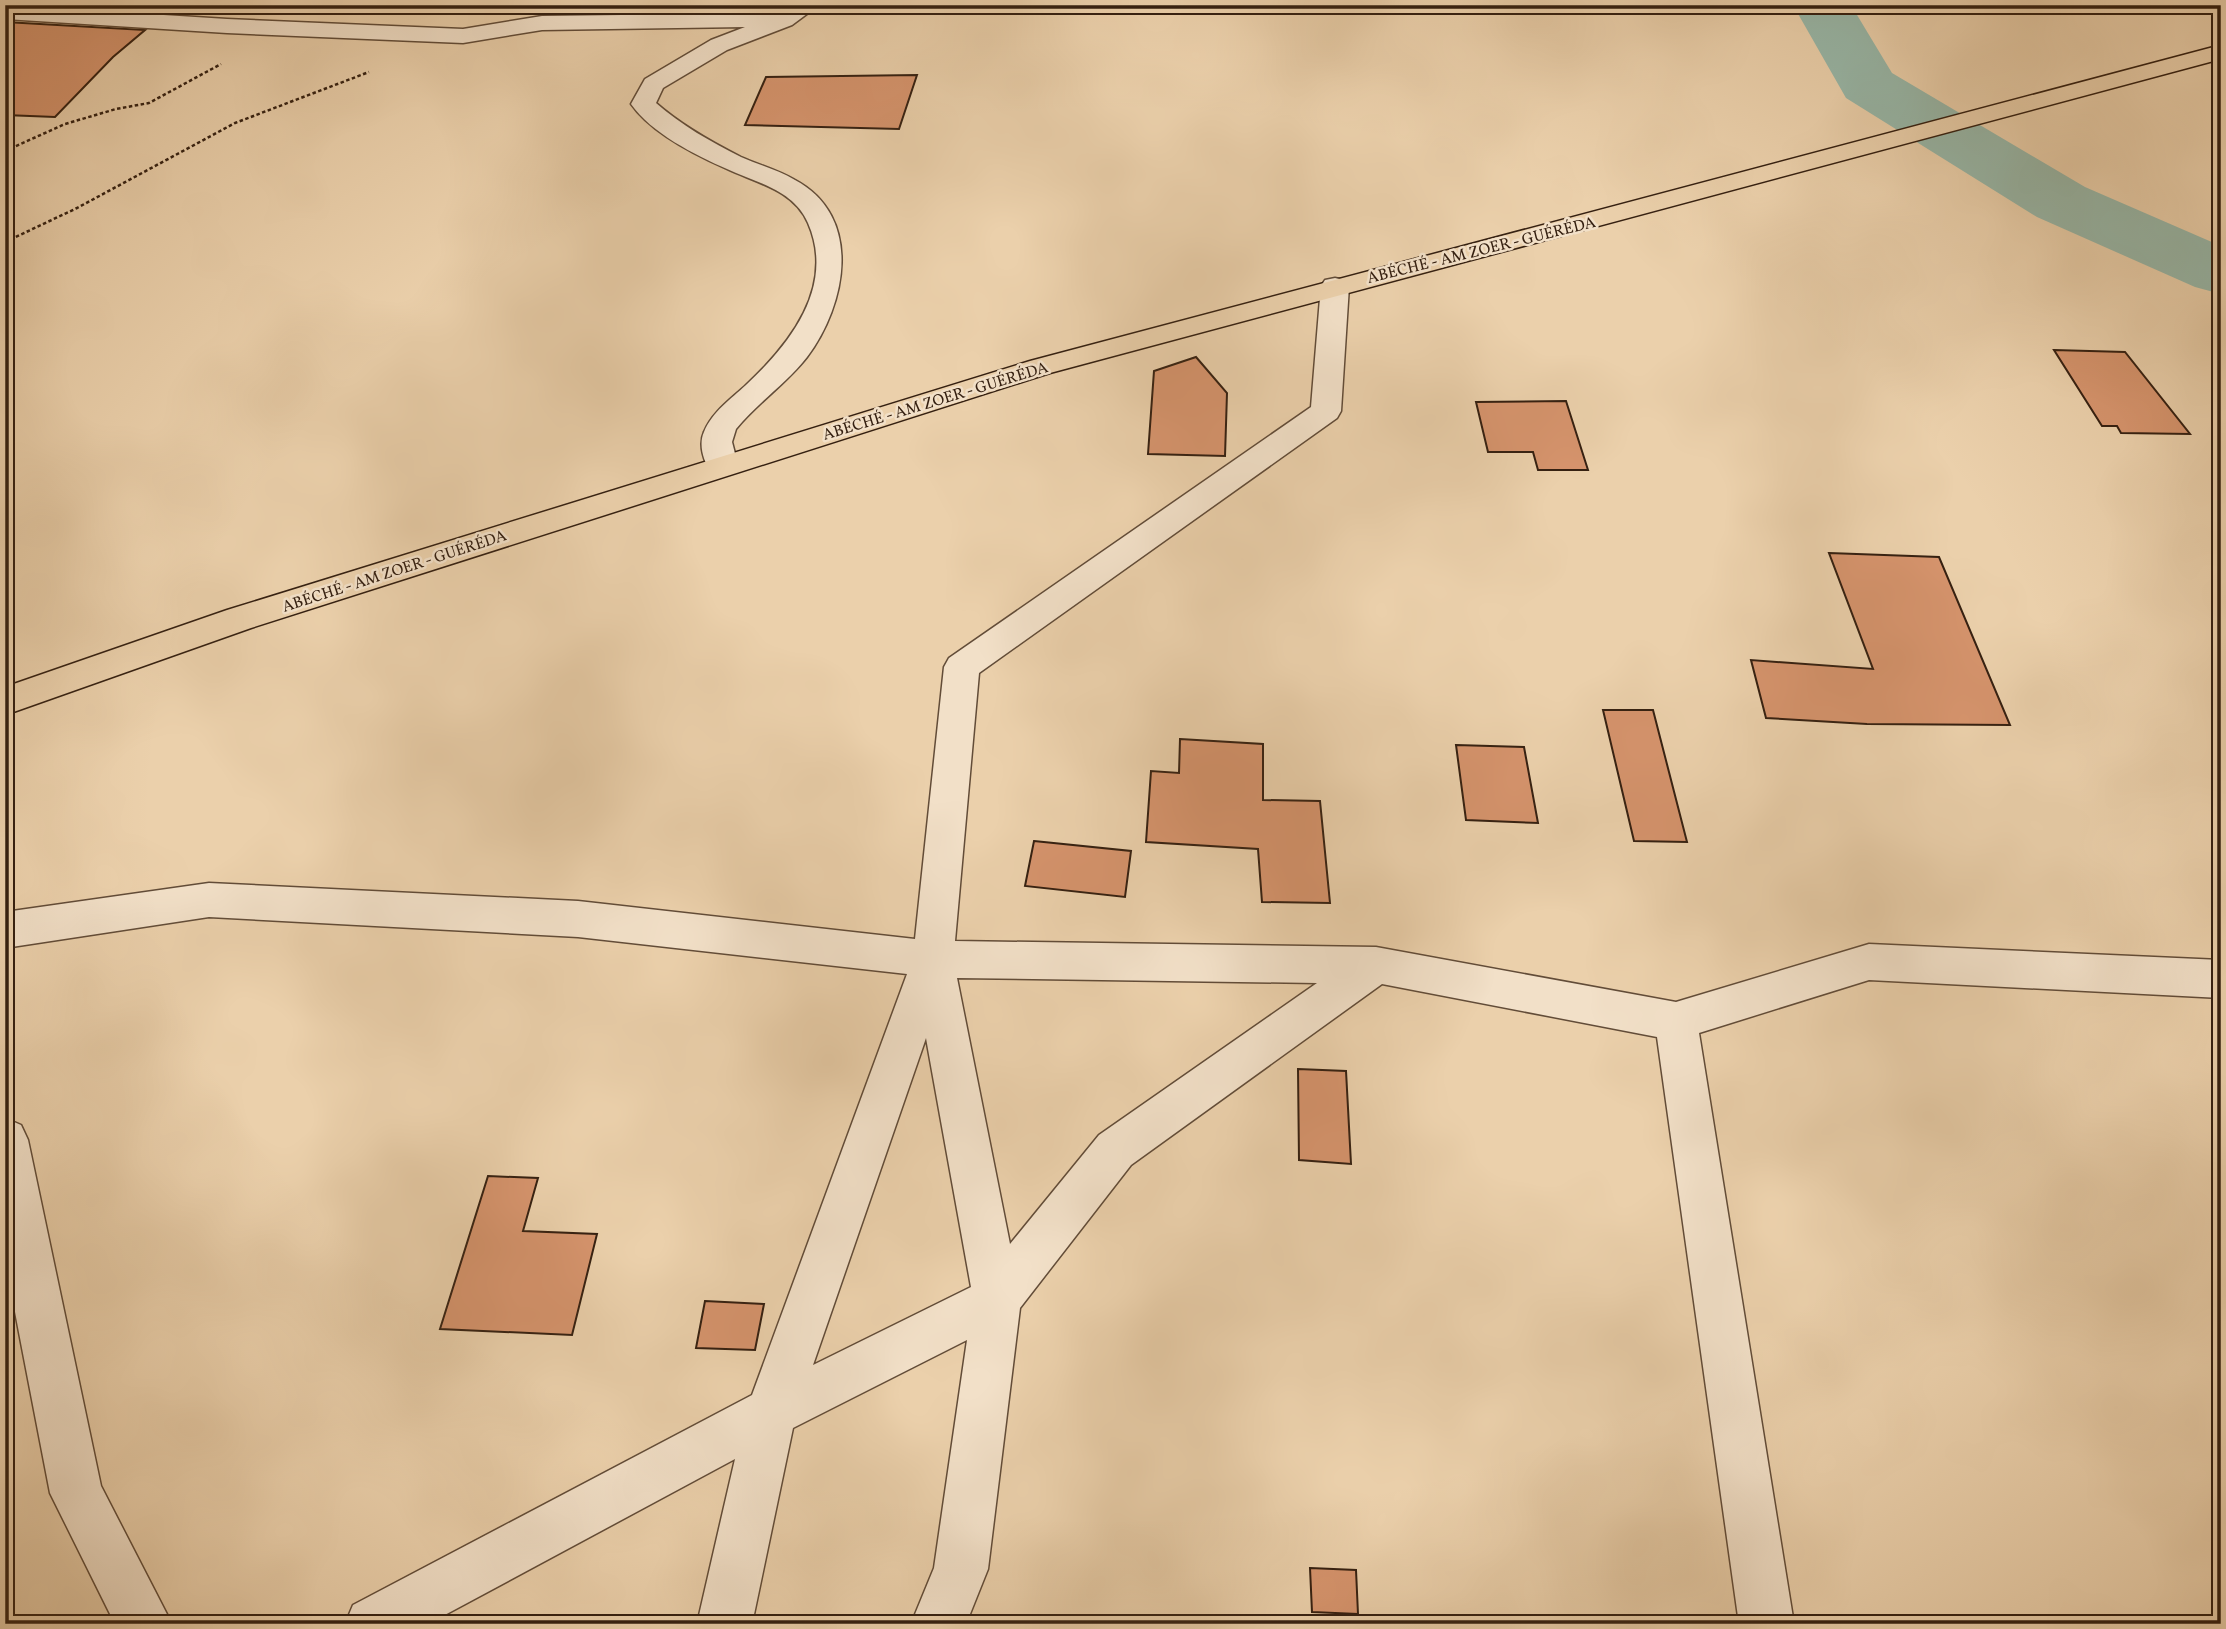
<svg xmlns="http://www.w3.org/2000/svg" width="2226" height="1629" font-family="Vollkorn,serif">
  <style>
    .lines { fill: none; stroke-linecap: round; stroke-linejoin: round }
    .river { fill: #98b7a8; fill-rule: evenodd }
    .building { fill: #d6946d; stroke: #352011; stroke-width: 2 }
    .minor-casing { stroke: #624c38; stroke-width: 3 }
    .major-casing { stroke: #352011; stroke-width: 3 }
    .path { stroke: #352011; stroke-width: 2.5; stroke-dasharray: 3.5 2.5; stroke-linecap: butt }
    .minor { fill: #f2e0c8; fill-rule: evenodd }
    .major { fill: #ebd0ab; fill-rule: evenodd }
    .labels { text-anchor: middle; stroke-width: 5; stroke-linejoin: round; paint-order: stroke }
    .far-street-label { font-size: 16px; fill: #352011; stroke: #f2e0c8 }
  </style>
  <rect width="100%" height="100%" fill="#ebd0ab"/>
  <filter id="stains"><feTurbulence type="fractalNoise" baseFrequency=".00286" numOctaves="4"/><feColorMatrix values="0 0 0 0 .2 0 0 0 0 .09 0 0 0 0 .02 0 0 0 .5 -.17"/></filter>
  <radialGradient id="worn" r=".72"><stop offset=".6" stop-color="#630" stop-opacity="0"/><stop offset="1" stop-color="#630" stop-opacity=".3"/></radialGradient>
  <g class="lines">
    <!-- river -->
    <path class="river" d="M1793 5H1851L1892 73 2085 187 2221 246V294L2195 287 2037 217 1846 98Z"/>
  </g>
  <!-- building -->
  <g class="building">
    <path d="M51 5H175L166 13Z"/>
    <path d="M5 22 145 30 113 57 55 117 5 115Z"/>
    <path d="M917 75 899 129 745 125 766 77Z"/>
    <path d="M2054 350 2125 352 2190 434 2121 433 2117 426H2102Z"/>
    <path d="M1196 357 1227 393 1225 456 1148 454 1154 371Z"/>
    <path d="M1566 401 1588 470H1538L1533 452H1488L1476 402Z"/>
    <path d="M1829 553 1939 557 2010 725 1867 724 1766 718 1751 660 1873 669Z"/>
    <path d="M1603 710H1653L1687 842 1634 841Z"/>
    <path d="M1180 739 1263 744V800L1320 801 1330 903 1262 902 1258 849 1146 842 1151 771 1179 773Z"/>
    <path d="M1456 745 1524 747 1538 823 1466 820Z"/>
    <path d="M1034 841 1131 851 1125 897 1025 886Z"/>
    <path d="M1298 1069 1346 1071 1351 1164 1299 1160Z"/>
    <path d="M488 1176 538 1178 523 1231 597 1234 572 1335 440 1329Z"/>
    <path d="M705 1301 764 1304 755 1350 696 1348Z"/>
    <path d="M1310 1568 1356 1570 1358 1614 1312 1612Z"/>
  </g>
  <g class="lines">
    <defs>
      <g id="minor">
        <path d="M5 5 227 19 463 29 542 16 779 13 792 5H819L792 25 727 50 663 88 656 103C681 125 711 142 741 157 759 165 778 170 795 180 864 217 846 305 807 357 786 384 757 403 736 429L732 442 738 465 733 472 722 475 711 472C704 462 698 445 704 432 712 412 731 399 746 385 789 345 836 287 808 223 794 190 757 183 727 169 695 155 651 133 631 104L645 79 711 40 745 27 542 30 463 43 227 33 5 19Z"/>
        <path d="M1335 278 1345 280 1349 286 1341 411 1337 418 979 673 955 941 1376 947 1676 1002 1869 944 2221 960V998L1869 980 1699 1033 1794 1624H1739L1657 1037 1382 984 1131 1165 1020 1308 988 1569 966 1624H911L934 1568 967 1340 793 1428 752 1624H697L735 1459 428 1624H345L353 1605 752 1395 907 974 578 937 209 917 5 948V912L209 883 578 901 915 939 944 667 949 658 1311 407 1321 286 1325 280ZM957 978 1317 983 1099 1135 1010 1244ZM926 1038 971 1287 813 1365Z"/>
        <path d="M5 1118 21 1125 28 1140 101 1486 172 1624H115L50 1493 5 1260Z"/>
      </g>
      <path id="major" d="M2221 45V59L1050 373 251 628 5 715V687L227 610 1030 361Z"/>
    </defs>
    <!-- minor casing -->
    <use href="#minor" class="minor-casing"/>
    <!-- major casing -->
    <use href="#major" class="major-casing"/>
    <!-- path -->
    <g class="path">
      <path d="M5 151 65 124 116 109 149 103 221 64"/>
      <path d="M5 242 77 208 235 123 369 72"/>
    </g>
    <!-- minor -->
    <use href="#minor" class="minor"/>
    <!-- major -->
    <use href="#major" class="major"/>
  </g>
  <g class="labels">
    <!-- far-street labels -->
    <g class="far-street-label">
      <text transform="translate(1481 249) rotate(-14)" y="6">ABÉCHÉ - AM ZOER - GUÉRÉDA</text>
      <text transform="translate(935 400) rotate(-17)" y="6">ABÉCHÉ - AM ZOER - GUÉRÉDA</text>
      <text transform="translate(394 570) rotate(-18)" y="6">ABÉCHÉ - AM ZOER - GUÉRÉDA</text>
    </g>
  </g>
  <!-- margin -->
  <rect width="2226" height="1629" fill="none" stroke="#ebd0ab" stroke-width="28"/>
  <rect x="7" y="7" width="2212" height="1615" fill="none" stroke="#352011" stroke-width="3.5"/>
  <rect x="14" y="14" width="2198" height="1601" fill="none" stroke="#352011" stroke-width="2"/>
  <rect width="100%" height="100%" filter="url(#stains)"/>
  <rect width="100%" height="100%" fill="url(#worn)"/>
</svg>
